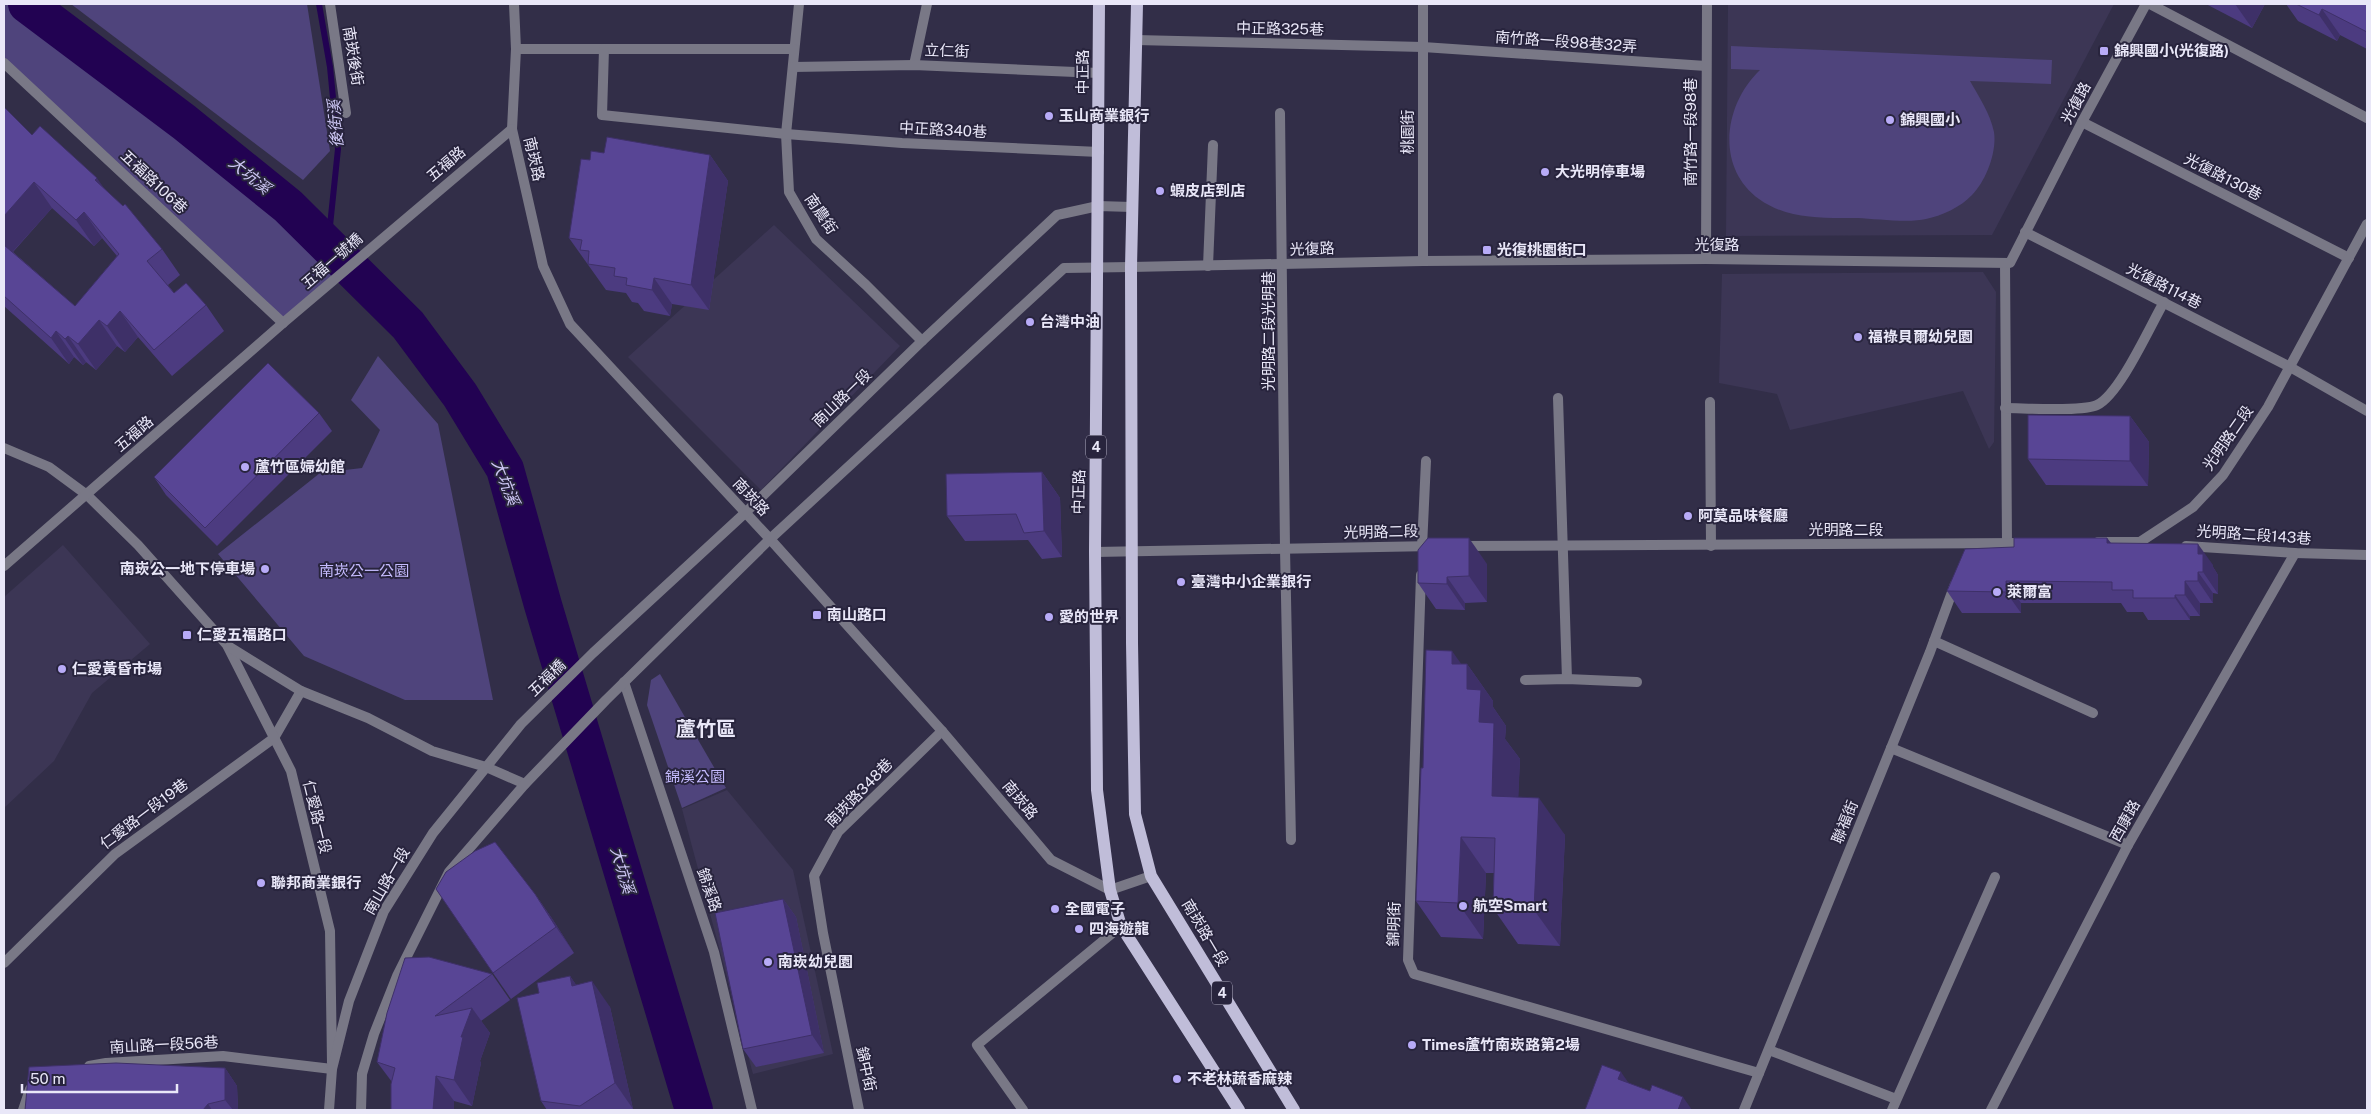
<svg xmlns="http://www.w3.org/2000/svg" width="2371" height="1114" font-family="'Public Sans','Noto Sans TC',sans-serif">
  <style>
    .built { fill: #3c3655 }
    .green { fill: #4f447c }
    .lines { fill: none; stroke-linecap: round; stroke-linejoin: round }
    .stream { stroke: #220252; stroke-width: 6 }
    .river { stroke: #220252; stroke-width: 38 }
    .service { stroke: #797886; stroke-width: 10 }
    .minor { stroke: #797886; stroke-width: 10 }
    .tertiary { stroke: #797886; stroke-width: 10 }
    .primary { stroke: #c0bdd9; stroke-width: 12 }
    .wall { fill: #4c3b80; fill-rule: evenodd }
    .shaded-wall { fill: #3e3068 }
    .building { fill: #584595; stroke: #3e3068 }
    .poi-dot { fill: #b8abf7; stroke: #28243d; stroke-width: 2 }
    .labels { text-anchor: middle; stroke-width: 4; stroke-linejoin: round; paint-order: stroke }
    .shield { fill: #28243d; stroke: #afacc0; stroke-width: 1 }
    .shield-label { font-size: 14px; font-weight: bold; fill: #e9e7f8 }
    .street-label { font-size: 15px; fill: #e9e7f8; stroke: #28243d }
    .poi-label { font-size: 15px; font-weight: bold; fill: #e9e7f8; stroke: #28243d; text-anchor: start }
    .park-label { font-size: 15px; fill: #c4bafd; stroke: #28243d }
    .water-label { font-size: 16px; font-style: italic; fill: #cec8f5; stroke: #28243d }
    .district-label { font-size: 20px; font-weight: bold; fill: #e9e7f8; stroke: #28243d }
  </style>
  <rect width="100%" height="100%" fill="#322e48"/>
  <!-- built -->
  <g class="built">
    <path d="M1728 4H2114L1992 235 1726 236Z"/>
    <path d="M774 225 900 346 761 490 628 357Z"/>
    <path d="M1983 272 1996 292 1994 442 1989 449 1963 391 1790 430 1777 394 1719 383 1722 274Z"/>
    <path d="M63 545 150 644 92 693 54 761 4 808V597Z"/>
    <path d="M727 790 793 870 833 1054 753 1074 682 809Z"/>
  </g>
  <!-- green -->
  <g class="green">
    <path d="M4 4H14L80 43 255 198 295 217 350 267 283 323 4 63Z"/>
    <path d="M71 4H307L330 151 303 180Z"/>
    <path d="M1731 46 2052 60 2051 84 1970 81C1979 97 1990 113 1994 132 1997 152 1986 181 1972 195 1961 207 1941 216 1926 219 1910 223 1875 219 1858 218 1824 218 1788 220 1759 199 1715 167 1724 104 1760 70L1731 69Z"/>
    <path d="M378 356 438 424 493 700H405L304 656 218 554 320 473 362 468 380 430 351 400Z"/>
    <path d="M660 674 726 788 682 808 647 705 651 680Z"/>
  </g>
  <g class="lines">
    <!-- stream -->
    <path class="stream" d="M319 4 330 67 338 149 328 245"/>
    <!-- river -->
    <path class="river" d="M27 4 184 122 288 206 408 325 460 395 505 469 543 605 694 1110"/>
    <!-- service -->
    <g class="service">
      <path d="M799 4 786 134 789 192 816 239 866 285 922 341"/>
      <path d="M2150 4 2367 118"/>
      <path d="M516 49H794"/>
      <path d="M604 49 602 115 786 134 902 143 1099 152"/>
      <path d="M914 65 927 4"/>
      <path d="M793 67 914 65 1099 73"/>
      <path d="M1280 113 1285 549 1291 840"/>
      <path d="M2082 122 2349 258"/>
      <path d="M2025 232 2290 367 2367 411"/>
      <path d="M2005 263 2007 543"/>
      <path d="M1208 266 1213 145"/>
      <path d="M1558 398 1567 679"/>
      <path d="M1710 402 1711 546"/>
      <path d="M2005 408C2024 408 2083 412 2097 405 2120 394 2150 326 2164 302"/>
      <path d="M1422 547 1426 461"/>
      <path d="M1934 641 2093 713"/>
      <path d="M1525 680 1567 679 1637 682"/>
      <path d="M1891 748 2128 845"/>
      <path d="M4 963 115 854 274 738 301 691"/>
      <path d="M1769 1050 1896 1099"/>
      <path d="M89 1066 106 1063 223 1056 332 1069"/>
      <path d="M23 1110 30 1089"/>
      <path d="M1023 1110 977 1045 1121 926"/>
      <path d="M1892 1110 1995 877"/>
      <path d="M1991 1110 2128 845 2295 553"/>
    </g>
    <!-- minor -->
    <g class="minor">
      <path d="M330 4 346 113"/>
      <path d="M514 4 516 49 512 129 543 266 570 324 770 539 942 731 1051 860 1110 890 1151 876"/>
      <path d="M1136 40 1423 47 1706 66"/>
      <path d="M4 63 283 323"/>
      <path d="M1706 259 1707 4"/>
      <path d="M1423 261V4"/>
      <path d="M1131 267 1423 261 1706 259 2010 263 2082 122 2146 4"/>
      <path d="M4 448 49 467 87 495 138 545 227 645 291 771 330 931 332 1063"/>
      <path d="M2098 542H2140L2193 507 2223 475 2268 407 2367 224"/>
      <path d="M1461 546 2026 543"/>
      <path d="M2186 546 2295 553 2367 555"/>
      <path d="M1095 552 1434 546"/>
      <path d="M4 566 283 323 512 129"/>
      <path d="M1421 575 1408 960 1414 974 1759 1073"/>
      <path d="M228 646 301 691 368 718 432 751 486 767 525 784"/>
      <path d="M624 682 714 952 752 1110"/>
      <path d="M859 1110 823 933 814 876 838 832 942 731"/>
      <path d="M1744 1110 1930 652 1955 584"/>
    </g>
    <!-- tertiary -->
    <g class="tertiary">
      <path d="M329 1110 332 1069 349 1001 384 911 433 833 521 724 593 653 745 513 922 341 1057 215 1098 206 1132 207"/>
      <path d="M361 1110 362 1074 374 1034 397 976 449 872 525 784 606 700 770 539 1064 268 1131 267"/>
    </g>
    <!-- primary -->
    <g class="primary">
      <path d="M1099 4 1095 552 1097 790 1110 890 1121 926 1239 1110"/>
      <path d="M1137 4 1131 267 1132 643 1135 814 1151 876 1294 1110"/>
    </g>
  </g>
  <!-- wall -->
  <g class="wall">
    <path d="M1862 4H1881V5Z"/>
    <path d="M2206 4H2265L2252 28Z"/>
    <path d="M2286 4H2367V49L2340 35 2337 41 2298 21Z"/>
    <path d="M4 107 32 135 105 190 162 249 180 275 168 285 174 293 206 305 224 331 172 376 138 337 125 352 117 346 96 370 86 362 83 365 74 357 69 364 4 306ZM52 208 94 246 102 238 117 256 75 306 13 252Z"/>
    <path d="M604 153 710 155 728 181 709 310 672 304 670 316 644 311 638 303 632 302 626 293 606 290 569 238 590 160Z"/>
    <path d="M319 413 332 431 217 546 166 495 154 477Z"/>
    <path d="M2130 416 2149 442 2148 486 2046 485 2028 459Z"/>
    <path d="M1042 472 1060 498 1062 557 1042 559 1028 540 965 541 947 516Z"/>
    <path d="M2107 538 2111 543 2213 565V567L2218 575V594L2213 593V603H2200V616H2190V620H2148L2143 612H2127L2121 603H2021V613H1962L1947 591 2014 547Z"/>
    <path d="M1487 564V602L1465 603V610L1436 609 1418 583Z"/>
    <path d="M1462 664H1467L1493 701V707L1506 726 1505 739 1520 759 1518 797 1565 835 1560 946 1518 944 1493 908 1494 873H1486L1483 939 1441 937 1416 901 1423 768Z"/>
    <path d="M535 894 553 920 574 953 511 999 493 973Z"/>
    <path d="M783 899 796 917 824 1053 756 1067 743 1049Z"/>
    <path d="M492 974 510 1000 481 1021 490 1033 480 1061 481 1063 472 1106 454 1101 392 1082 377 1062 387 1013Z"/>
    <path d="M570 976 576 985 610 1007 633 1109 632 1110H547L541 1101 539 993Z"/>
    <path d="M225 1068 237 1086 238 1110H25Z"/>
  </g>
  <!-- shaded-wall -->
  <g class="shaded-wall">
    <path d="M2235 4H2265L2252 28Z"/>
    <path d="M2322 9 2340 35 2337 41 2319 15Z"/>
    <path d="M710 155 728 181 709 310 691 285Z"/>
    <path d="M97 178 115 204 95 180Z"/>
    <path d="M34 182 52 208 7 258 4 253V216Z"/>
    <path d="M84 212 102 238 94 246 76 220Z"/>
    <path d="M654 278 672 304 670 316 652 290Z"/>
    <path d="M120 311 138 337 125 352 107 326Z"/>
    <path d="M99 320 117 346 96 370 78 344Z"/>
    <path d="M56 331 74 357 69 364 51 338Z"/>
    <path d="M68 336 86 362 83 365 65 339Z"/>
    <path d="M2130 416 2149 442 2148 486 2130 461Z"/>
    <path d="M1042 472 1060 498 1062 557 1044 531Z"/>
    <path d="M1469 538 1487 564V602L1469 576Z"/>
    <path d="M2107 538 2122 559 2107 543Z"/>
    <path d="M2198 544 2213 565V567L2218 575V594L2203 572 2198 554Z"/>
    <path d="M2198 572 2213 593V603L2198 581Z"/>
    <path d="M1447 577 1465 603V610L1447 584Z"/>
    <path d="M2006 581 2021 603V613L2006 592Z"/>
    <path d="M2185 581 2200 603V616L2185 595Z"/>
    <path d="M2175 595 2190 616V620L2175 598Z"/>
    <path d="M1452 651 1467 672V664L1493 701V707L1506 726 1505 739 1520 759 1517 833 1492 796 1479 722 1467 689 1452 664Z"/>
    <path d="M1539 798 1565 835 1560 946 1534 910Z"/>
    <path d="M1461 837 1486 873 1483 939 1458 903Z"/>
    <path d="M535 894 553 920 574 953 556 927Z"/>
    <path d="M783 899 796 917 824 1053 812 1035Z"/>
    <path d="M570 976 588 1002 572 986Z"/>
    <path d="M592 981 610 1007 633 1109 615 1083Z"/>
    <path d="M472 1008 490 1033 480 1061 481 1063 472 1106 454 1080 461 1037Z"/>
    <path d="M225 1068 237 1086 238 1110H233L225 1100Z"/>
    <path d="M1621 1072 1639 1098 1618 1079Z"/>
    <path d="M436 1076 454 1101V1110H433Z"/>
    <path d="M1683 1097 1692 1110H1678Z"/>
    <path d="M208 1104 212 1110H203Z"/>
  </g>
  <!-- building -->
  <g class="building">
    <path d="M2296 4H2367V32L2322 9 2319 15Z"/>
    <path d="M4 107 32 135 40 126 97 178 95 180 123 206 125 204 162 249 147 261 174 293 186 283 206 305 154 350 120 311 107 326 99 320 78 344 68 336 65 339 56 331 51 338 4 296V245L75 306 119 254 84 212 76 220 34 182 4 216Z"/>
    <path d="M607 137 710 155 691 285 654 278 652 290 626 285 627 278 614 276 615 268 588 264 589 251 580 250 582 240 569 238 581 159 590 160 591 151 604 153Z"/>
    <path d="M268 363 319 413 205 528 154 477Z"/>
    <path d="M2028 415 2130 416V461L2028 459Z"/>
    <path d="M1042 472 1044 531 1024 533 1016 514 947 516 946 474Z"/>
    <path d="M1428 538H1469V576L1447 577V584L1418 583V550Z"/>
    <path d="M2014 538H2107V543L2198 544V554H2203V572H2198V581H2185V595H2175V598H2133V590H2112V582L2006 581V592L1947 591 1965 549 2014 547Z"/>
    <path d="M1426 650 1452 651V664H1467V689L1481 690 1479 722 1494 723 1492 796 1539 798 1534 910 1493 908 1495 838 1461 837 1458 903 1416 901 1421 768H1423Z"/>
    <path d="M495 842 535 894 556 927 493 973 436 889 446 872 475 851Z"/>
    <path d="M783 899 812 1035 743 1049 715 913Z"/>
    <path d="M429 957 492 974 435 1016 472 1008 461 1037H463L454 1080 436 1076 433 1110H391V1084L395 1068 377 1062 387 1013 405 958Z"/>
    <path d="M570 976 572 986 592 981 615 1083 580 1106 541 1101 517 998 539 993 537 983Z"/>
    <path d="M116 1063 225 1068V1100L208 1104 203 1110H25L29 1067Z"/>
    <path d="M1602 1065 1621 1072 1618 1079 1650 1091 1652 1085 1683 1097 1678 1110H1585Z"/>
  </g>
  <!-- markers -->
  <g class="poi-dot">
    <rect x="2099" y="46" width="10" height="10" rx="2.5"/>
    <circle cx="1049" cy="116" r="5"/>
    <circle cx="1890" cy="120" r="5"/>
    <circle cx="1545" cy="172" r="5"/>
    <circle cx="1160" cy="191" r="5"/>
    <rect x="1482" y="245" width="10" height="10" rx="2.5"/>
    <circle cx="1030" cy="322" r="5"/>
    <circle cx="1858" cy="337" r="5"/>
    <circle cx="245" cy="467" r="5"/>
    <circle cx="1688" cy="516" r="5"/>
    <circle cx="265" cy="569" r="5"/>
    <circle cx="1181" cy="582" r="5"/>
    <circle cx="1997" cy="592" r="5"/>
    <rect x="812" y="610" width="10" height="10" rx="2.5"/>
    <circle cx="1049" cy="617" r="5"/>
    <rect x="182" y="630" width="10" height="10" rx="2.5"/>
    <circle cx="62" cy="669" r="5"/>
    <circle cx="261" cy="883" r="5"/>
    <circle cx="1463" cy="906" r="5"/>
    <circle cx="1055" cy="909" r="5"/>
    <circle cx="1079" cy="929" r="5"/>
    <circle cx="768" cy="962" r="5"/>
    <circle cx="1412" cy="1045" r="5"/>
    <circle cx="1177" cy="1079" r="5"/>
  </g>
  <g class="labels">
    <!-- shield labels -->
    <g class="shield">
      <rect x="1086" y="435.5" width="20" height="23" rx="4"/>
      <rect x="1212" y="981.5" width="20" height="23" rx="4"/>
    </g>
    <g class="shield-label">
      <text x="1096" y="452">4</text>
      <text x="1222" y="998">4</text>
    </g>
    <!-- street labels -->
    <g class="street-label">
      <text transform="translate(1280 29) rotate(1)" y="5">中正路325巷</text>
      <text transform="translate(1566 42) rotate(4)" y="5">南竹路一段98巷32弄</text>
      <text transform="translate(947 51) rotate(2)" y="5">立仁街</text>
      <text transform="translate(353 56) rotate(81)" y="5">南崁後街</text>
      <text transform="translate(1083 72) rotate(-90)" y="5">中正路</text>
      <text transform="translate(2076 103) rotate(-62)" y="5">光復路</text>
      <text transform="translate(943 130) rotate(3)" y="5">中正路340巷</text>
      <text transform="translate(1408 132) rotate(-90)" y="5">桃園街</text>
      <text transform="translate(1691 132) rotate(-90)" y="5">南竹路一段98巷</text>
      <text transform="translate(534 159) rotate(77)" y="5">南崁路</text>
      <text transform="translate(446 164) rotate(-40)" y="5">五福路</text>
      <text transform="translate(2223 177) rotate(27)" y="5">光復路130巷</text>
      <text transform="translate(154 182) rotate(43)" y="5">五福路106巷</text>
      <text transform="translate(821 214) rotate(56)" y="5">南農街</text>
      <text x="1717" y="250">光復路</text>
      <text transform="translate(1312 249) rotate(-2)" y="5">光復路</text>
      <text transform="translate(332 261) rotate(-41)" y="5">五福一號橋</text>
      <text transform="translate(2164 286) rotate(27)" y="5">光復路114巷</text>
      <text transform="translate(1269 331) rotate(-90)" y="5">光明路二段光明巷</text>
      <text transform="translate(842 398) rotate(-44)" y="5">南山路一段</text>
      <text transform="translate(134 434) rotate(-41)" y="5">五福路</text>
      <text transform="translate(2228 438) rotate(-55)" y="5">光明路二段</text>
      <text transform="translate(1079 492) rotate(-89)" y="5">中正路</text>
      <text transform="translate(751 497) rotate(47)" y="5">南崁路</text>
      <text x="1846" y="535">光明路二段</text>
      <text transform="translate(1381 532) rotate(-1)" y="5">光明路二段</text>
      <text transform="translate(2254 535) rotate(4)" y="5">光明路二段143巷</text>
      <text transform="translate(547 678) rotate(-44)" y="5">五福橋</text>
      <text transform="translate(859 793) rotate(-46)" y="5">南崁路348巷</text>
      <text transform="translate(1020 800) rotate(50)" y="5">南崁路</text>
      <text transform="translate(144 814) rotate(-37)" y="5">仁愛路一段19巷</text>
      <text transform="translate(317 817) rotate(76)" y="5">仁愛路一段</text>
      <text transform="translate(2125 821) rotate(-61)" y="5">西康路</text>
      <text transform="translate(1845 822) rotate(-68)" y="5">聯福街</text>
      <text transform="translate(387 881) rotate(-60)" y="5">南山路一段</text>
      <text transform="translate(709 890) rotate(71)" y="5">錦溪路</text>
      <text transform="translate(1394 924) rotate(-88)" y="5">錦明街</text>
      <text transform="translate(1205 933) rotate(59)" y="5">南崁路一段</text>
      <text transform="translate(164 1045) rotate(-3)" y="5">南山路一段56巷</text>
      <text transform="translate(866 1069) rotate(78)" y="5">錦中街</text>
    </g>
    <!-- poi labels -->
    <g class="poi-label">
      <text x="2114" y="56">錦興國小(光復路)</text>
      <text x="1059" y="121">玉山商業銀行</text>
      <text x="1900" y="125">錦興國小</text>
      <text x="1555" y="177">大光明停車場</text>
      <text x="1170" y="196">蝦皮店到店</text>
      <text x="1497" y="255">光復桃園街口</text>
      <text x="1040" y="327">台灣中油</text>
      <text x="1868" y="342">福祿貝爾幼兒園</text>
      <text x="255" y="472">蘆竹區婦幼館</text>
      <text x="1698" y="521">阿莫品味餐廳</text>
      <text x="255" y="574" text-anchor="end">南崁公一地下停車場</text>
      <text x="1191" y="587">臺灣中小企業銀行</text>
      <text x="2007" y="597">萊爾富</text>
      <text x="827" y="620">南山路口</text>
      <text x="1059" y="622">愛的世界</text>
      <text x="197" y="640">仁愛五福路口</text>
      <text x="72" y="674">仁愛黃昏市場</text>
      <text x="271" y="888">聯邦商業銀行</text>
      <text x="1473" y="911">航空Smart</text>
      <text x="1065" y="914">全國電子</text>
      <text x="1089" y="934">四海遊龍</text>
      <text x="778" y="967">南崁幼兒園</text>
      <text x="1422" y="1050">Times蘆竹南崁路第2場</text>
      <text x="1187" y="1084">不老林蔬香麻辣</text>
    </g>
    <!-- park labels -->
    <g class="park-label">
      <text x="364" y="576">南崁公一公園</text>
      <text x="695" y="782">錦溪公園</text>
    </g>
    <!-- water labels -->
    <g class="water-label">
      <text transform="translate(335 124) rotate(-94)" y="6">後街溪</text>
      <text transform="translate(250 175) rotate(39)" y="6">大坑溪</text>
      <text transform="translate(506 482) rotate(69)" y="6">大坑溪</text>
      <text transform="translate(623 870) rotate(74)" y="6">大坑溪</text>
    </g>
    <!-- district labels -->
    <g class="district-label">
      <text x="706" y="736">蘆竹區</text>
    </g>
  </g>
  <!-- border -->
  <rect width="2371" height="1114" fill="none" stroke="#e9e7f8" stroke-width="10"/>
  <!-- scale -->
  <path d="M22 1084v8h155v-8" fill="none" stroke="#e9e7f8" stroke-width="2.5"/>
  <text x="30" y="1084" font-size="15" fill="#e9e7f8" stroke="#28243d" stroke-width="4" paint-order="stroke">50 m</text>
</svg>
